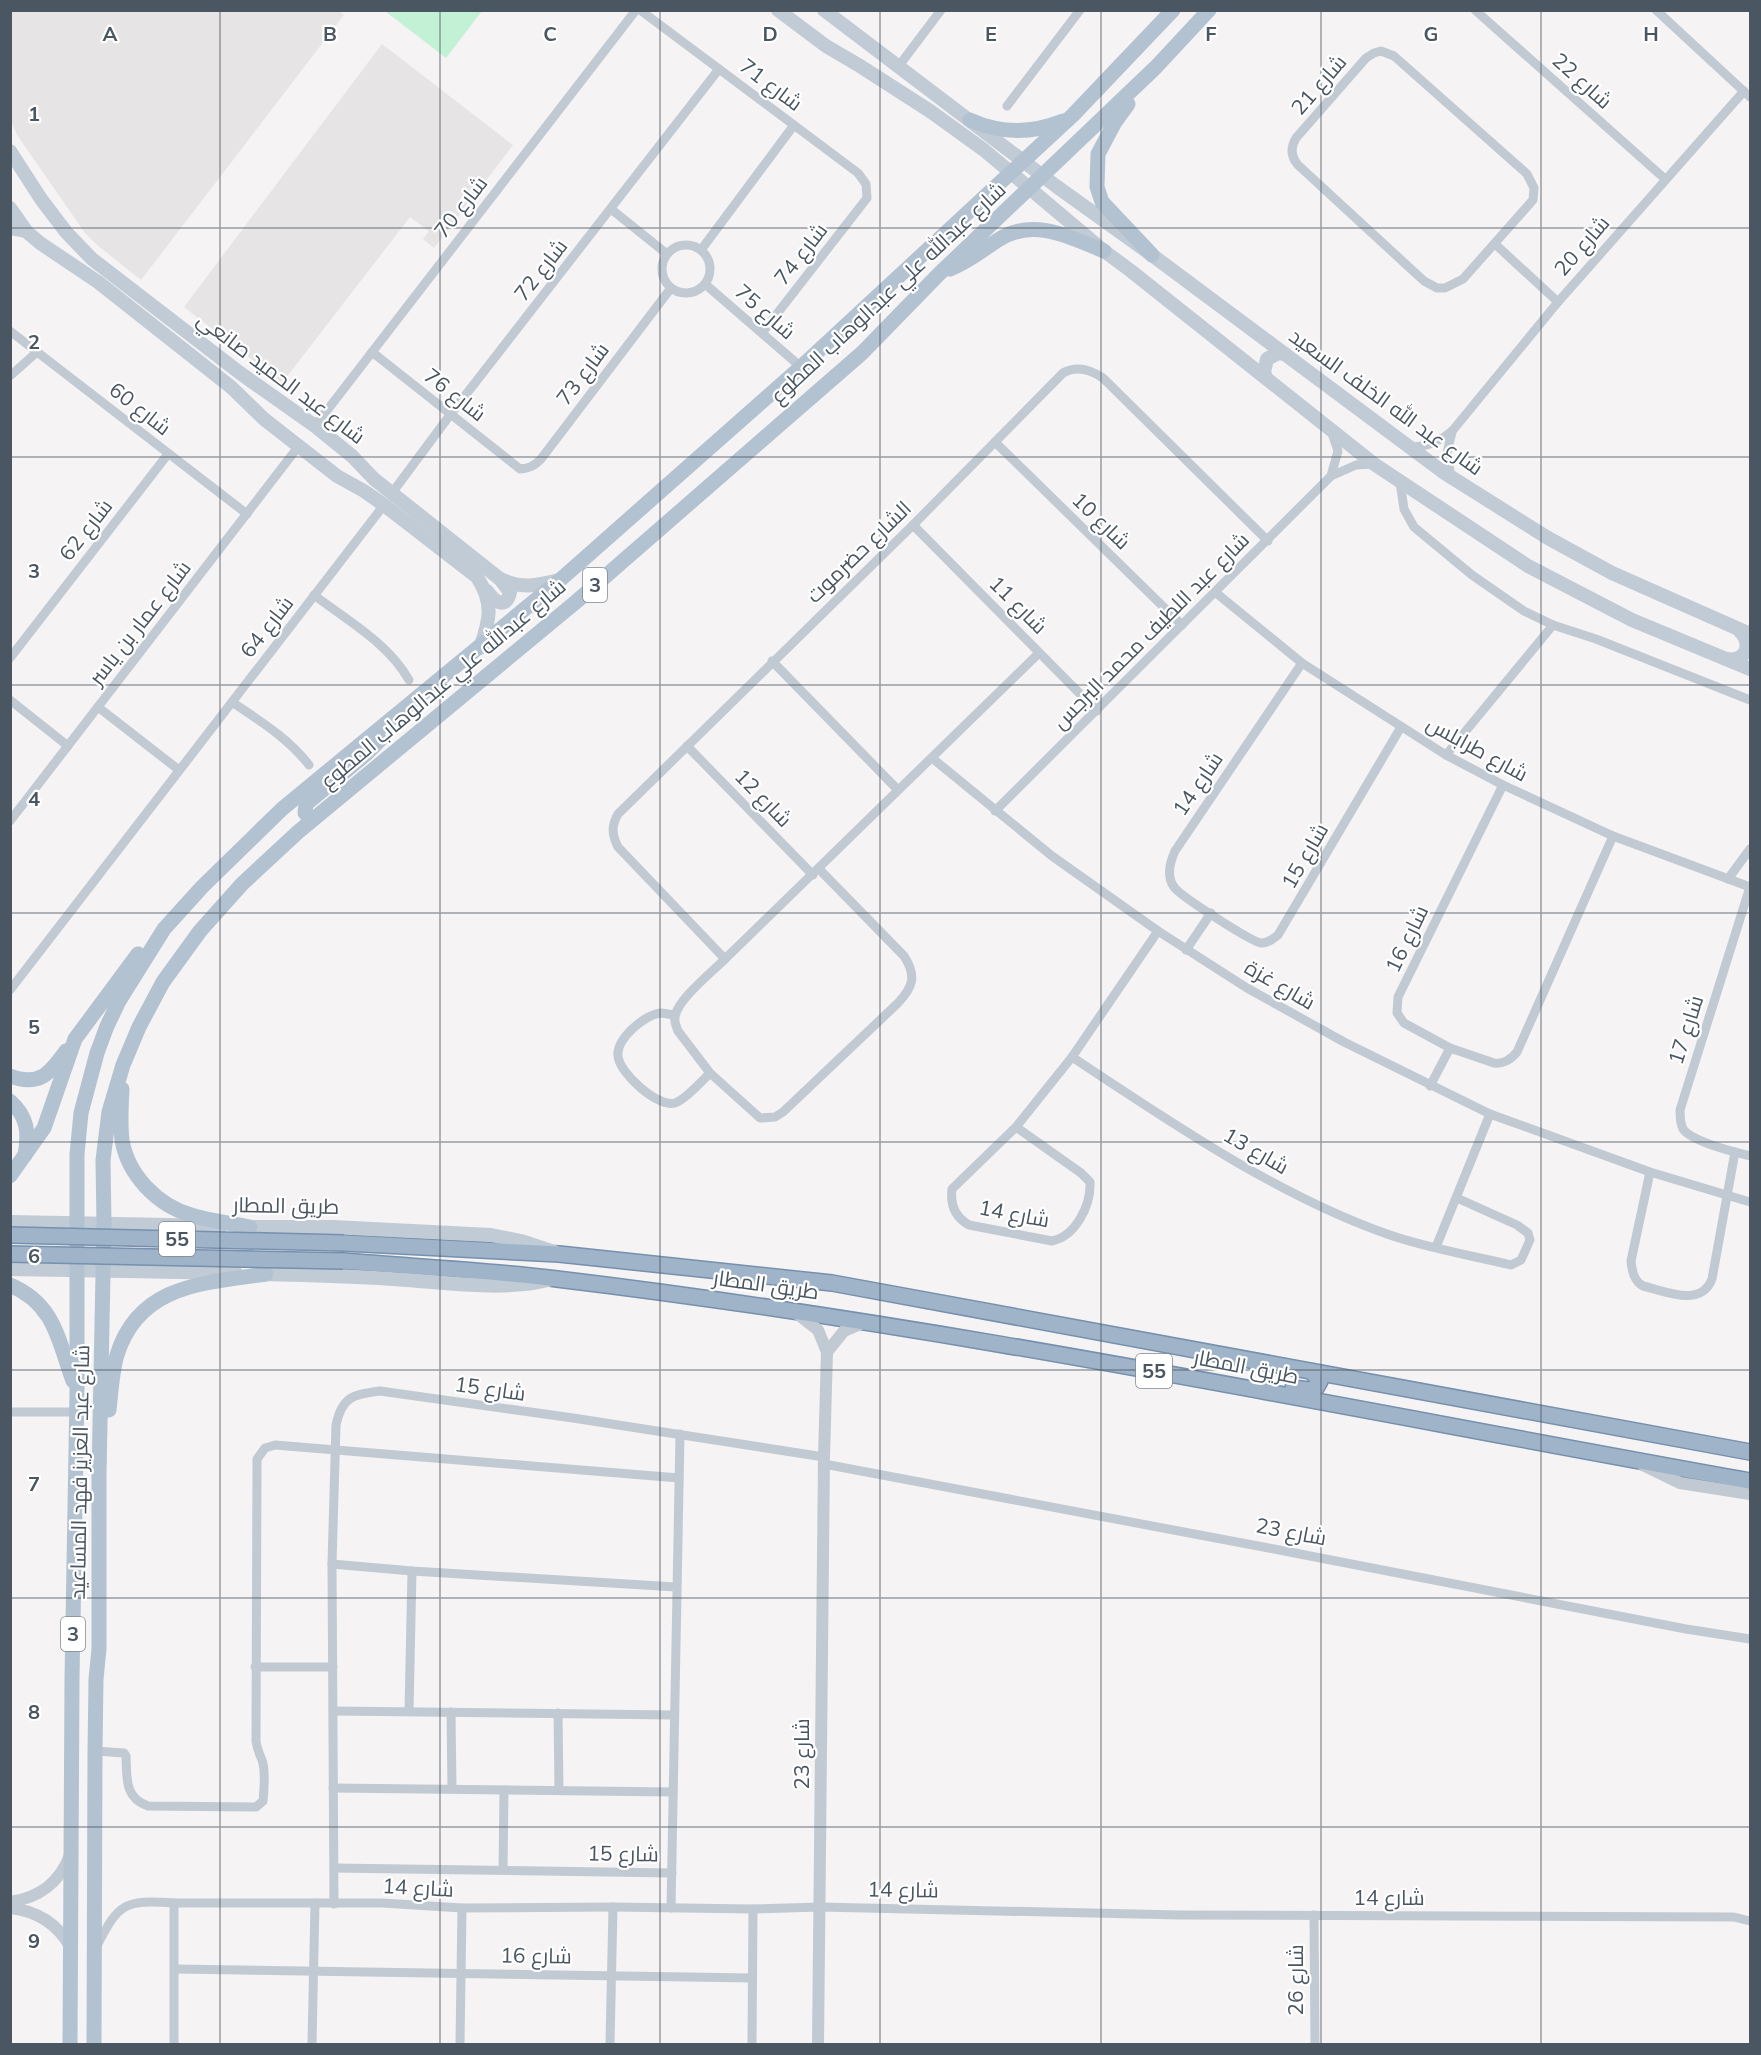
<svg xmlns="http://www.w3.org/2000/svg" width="1761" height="2055" font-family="Mulish,Cairo,sans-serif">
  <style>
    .education { fill: #e6e4e5 }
    .green { fill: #c3f1d5 }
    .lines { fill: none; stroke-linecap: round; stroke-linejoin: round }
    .trunk-casing { stroke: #7690ad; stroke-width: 18 }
    .minor { stroke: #c1cad2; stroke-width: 9 }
    .tertiary { stroke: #c1cad2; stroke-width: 12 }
    .secondary { stroke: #c1cbd6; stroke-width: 14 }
    .primary { stroke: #b3c2d1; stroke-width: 15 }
    .trunk { stroke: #9fb4c9; stroke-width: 15 }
    .trunk-bridge-casing { stroke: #7690ad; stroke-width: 18; stroke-linecap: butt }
    .trunk-bridge { stroke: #9fb4c9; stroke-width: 15 }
    .grid { fill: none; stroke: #4a5661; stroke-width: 1.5; stroke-opacity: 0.55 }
    .labels { text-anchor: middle; stroke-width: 4.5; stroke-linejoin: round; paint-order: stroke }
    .shield { fill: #fff; stroke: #808990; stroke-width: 1.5 }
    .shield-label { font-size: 20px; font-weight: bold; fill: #4a5661 }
    .street-label { font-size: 21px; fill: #4a5661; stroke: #fff }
    .grid-label { font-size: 20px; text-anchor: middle; font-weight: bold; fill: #4a5661; stroke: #fff; stroke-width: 4.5; stroke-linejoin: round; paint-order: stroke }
  </style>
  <rect width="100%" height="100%" fill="#f5f3f3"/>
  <!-- education -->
  <g class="education">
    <path d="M339 11 344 15 141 280 97 245 85 233 17 135 11 121V11Z"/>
    <path d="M382 44 513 145 434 248 423 239 429 231 410 217 282 383 184 307Z"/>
  </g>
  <!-- green -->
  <path class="green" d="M385 11H482L446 58Z"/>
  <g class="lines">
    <defs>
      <g id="trunk">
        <path d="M344 1243 559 1254 832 1283 1750 1452"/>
        <path d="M343 1261C414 1267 486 1270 557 1279 958 1327 1353 1410 1750 1481"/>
        <path d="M1293 1388 1309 1390 1316 1388 1320 1381 1312 1372"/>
      </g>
    </defs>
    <!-- trunk casing -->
    <use href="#trunk" class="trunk-casing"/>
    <!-- minor -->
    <g class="minor">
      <path d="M640 10 858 173 866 184 867 198 762 333"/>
      <path d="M1475 10 1665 179"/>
      <path d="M1656 10 1750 97"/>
      <path d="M1381 51 1394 56 1527 174 1534 188 1533 200 1463 279 1445 288H1437L1424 281 1298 165C1291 157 1290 148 1296 138L1366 58 1374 53Z"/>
      <path d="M898 67 941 10"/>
      <path d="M1007 106 1080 10"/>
      <path d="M611 209 667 254"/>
      <path d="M1495 244 1558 302"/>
      <circle cx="686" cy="269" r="24"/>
      <path d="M701 250 794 125"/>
      <path d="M705 284 801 367"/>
      <path d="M10 331 247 514"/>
      <path d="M372 352 520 469C530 468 534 466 541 459L671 288"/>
      <path d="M10 376 37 352"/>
      <path d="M315 426 636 10"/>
      <path d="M995 442 1182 625"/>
      <path d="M1410 447C1427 447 1440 442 1453 430L1558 302 1744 91"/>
      <path d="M1331 476 1338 451 1332 433"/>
      <path d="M1451 477 1447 453 1452 432"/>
      <path d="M1400 482 1404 509 1414 527 1472 575 1524 611 1553 625 1596 639 1750 700"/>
      <path d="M392 493 450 415 719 69"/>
      <path d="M913 525 1097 711"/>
      <path d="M1215 592 1302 663 1446 755 1503 785 1613 836 1750 887"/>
      <path d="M314 595C348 621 388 643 409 680"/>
      <path d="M10 658 168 454"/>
      <path d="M772 661 898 790"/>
      <path d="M1302 663 1175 851C1170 862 1166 876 1174 887 1180 896 1252 942 1261 943 1268 943 1273 939 1278 935L1401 727"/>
      <path d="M10 700 68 746"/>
      <path d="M232 702C260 721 288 738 309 765"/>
      <path d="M98 707 179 770"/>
      <path d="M687 746 813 875"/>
      <path d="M1446 755 1553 625"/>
      <path d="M932 758 1052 856 1158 931 1247 988 1344 1042 1490 1114 1650 1172 1750 1202"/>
      <path d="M1503 785 1398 997 1397 1013 1404 1023 1450 1048 1494 1063C1504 1064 1510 1060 1517 1052L1613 836"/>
      <path d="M995 811 1331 476 1356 465 1373 464"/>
      <path d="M10 821 298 447"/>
      <path d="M819 869 904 956C917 976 913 987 898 1003L783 1112 775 1117 760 1118 710 1073 678 1031C676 1026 674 1022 675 1017 677 1000 712 972 725 959L1039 653"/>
      <path d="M1728 879 1750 849"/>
      <path d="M1750 887 1680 1110C1680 1117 1680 1123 1683 1129 1692 1142 1735 1152 1750 1156"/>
      <path d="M1186 950 1211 913"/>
      <path d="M725 959 618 847C612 835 611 826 618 814L913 525 1063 373C1077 365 1091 370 1103 378L1268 541"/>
      <path d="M10 990 384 505"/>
      <path d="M675 1015C671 1015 665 1013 661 1013 645 1014 616 1039 618 1056 619 1073 658 1108 675 1103 685 1100 702 1081 710 1073"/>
      <path d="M1072 1057C1169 1121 1276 1195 1387 1234 1426 1248 1470 1255 1511 1265L1521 1260 1530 1240 1528 1233 1517 1225 1457 1198"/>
      <path d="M1430 1086 1450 1048"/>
      <path d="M1016 1127 1081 1173 1090 1182C1091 1205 1076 1236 1052 1241L969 1225C955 1217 950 1205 952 1189L1016 1127 1072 1057 1158 931"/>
      <path d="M1650 1172 1631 1261C1632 1271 1634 1281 1643 1286 1665 1291 1701 1308 1712 1279L1735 1152"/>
      <path d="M1436 1247 1490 1114"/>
      <path d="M10 1412H77"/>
      <path d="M824 1464 1274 1549 1686 1629 1750 1639"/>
      <path d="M332 1564 412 1571 676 1587"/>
      <path d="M255 1667H333"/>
      <path d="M333 1711 674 1715"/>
      <path d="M409 1711 412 1571"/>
      <path d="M451 1712 452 1789"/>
      <path d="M558 1713 559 1790"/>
      <path d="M95 1751 124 1753 126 1756C127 1777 124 1798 148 1806L256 1807 263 1801C264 1790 266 1771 262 1760 259 1753 257 1749 256 1741L257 1459 265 1448 275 1445 679 1478"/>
      <path d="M333 1788 673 1792"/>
      <path d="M334 1868 672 1873"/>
      <path d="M503 1870 504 1790"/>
      <path d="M174 1903V2044"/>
      <path d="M334 1904 332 1564 336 1425C342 1396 353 1395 380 1391L573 1418 824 1457"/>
      <path d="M671 1908 680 1434"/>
      <path d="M1314 1915 1315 2044"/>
      <path d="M97 1946C119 1902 125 1900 174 1903H382L462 1908 613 1907 753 1909 820 1907 1180 1915 1734 1917 1750 1921"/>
      <path d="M175 1969 752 1978"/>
      <path d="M312 2044 315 1903"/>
      <path d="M460 2044 462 1908"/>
      <path d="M610 2044 613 1907"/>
      <path d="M752 2044 753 1909"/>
    </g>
    <!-- tertiary -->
    <g class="tertiary">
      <path d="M10 229 27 232"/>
      <path d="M795 1312 818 1330 827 1352 824 1457 818 2044"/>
      <path d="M827 1352 844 1331 865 1322"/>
      <path d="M1643 1465 1680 1483 1750 1494"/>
      <path d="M10 1902C39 1898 60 1882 70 1855"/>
      <path d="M10 1908C38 1911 58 1924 71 1948"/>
    </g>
    <!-- secondary -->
    <g class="secondary">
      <path d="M778 10 826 46 860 66 930 111 984 150 1104 251 1131 271 1374 464 1528 566 1632 620 1750 669"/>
      <path d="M824 10 1056 186 1152 255 1443 472 1548 538 1612 573 1750 634"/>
      <path d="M10 151 41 199 66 232 92 259 240 373 315 426 352 456 374 479 500 579C523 589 535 586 560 580"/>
      <path d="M10 208 27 232 40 243 98 282 231 387 264 419 337 476 364 491 384 505 477 577C494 603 490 620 480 648"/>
      <path d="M1266 378 1264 372 1267 359 1278 353 1285 354"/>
      <path d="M487 591C494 601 506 611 510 592L500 579"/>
      <path d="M1726 659C1747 662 1753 644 1739 630"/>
      <path d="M10 1222 221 1226"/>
      <path d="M240 1227H333L491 1235 521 1241 554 1252"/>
      <path d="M10 1269 236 1273"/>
      <path d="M256 1274C306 1275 356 1276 406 1280 453 1283 502 1291 548 1280"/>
    </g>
    <!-- primary -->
    <g class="primary">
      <path d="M1128 104 1115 122 1098 154 1097 187 1102 202 1152 255"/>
      <path d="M970 120C1001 134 1031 134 1063 121"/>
      <path d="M950 269C970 261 981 251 998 240 1033 217 1070 237 1104 251"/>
      <path d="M313 819 305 813 306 804 366 754 380 740"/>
      <path d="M10 1076C40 1087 50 1073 66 1051"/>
      <path d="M122 1089C121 1106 120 1123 122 1140 128 1175 157 1205 191 1215 210 1221 231 1223 250 1227"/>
      <path d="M10 1101C28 1117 29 1133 25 1155"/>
      <path d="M10 1176 44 1128 75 1039 138 954"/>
      <path d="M10 1285C55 1304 58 1340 73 1381"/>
      <path d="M109 1410C111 1392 112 1372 117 1355 139 1284 205 1283 266 1274"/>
      <path d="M70 2044 72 1679 77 1393V1154L81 1113 97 1053 107 1026 119 1001 164 929 202 887 282 809 560 580 801 367 1073 115 1173 10"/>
      <path d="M94 2044 95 1751 96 1679 99 1649V1475L104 1224 103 1160 109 1112 123 1065 139 1027 163 982 200 931 242 884 298 832 577 601 862 353 939 274 1156 67 1209 10"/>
    </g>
    <!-- trunk -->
    <use href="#trunk" class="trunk"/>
    <defs>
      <g id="trunk-bridge">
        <path d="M10 1235 344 1243"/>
        <path d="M10 1254 343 1261"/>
      </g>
    </defs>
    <!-- trunk-bridge casing -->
    <use href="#trunk-bridge" class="trunk-bridge-casing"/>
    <!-- trunk-bridge -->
    <use href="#trunk-bridge" class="trunk-bridge"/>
  </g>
  <!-- grid -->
  <path class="grid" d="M220 10V2044M440 10V2044M660 10V2044M880 10V2044M1101 10V2044M1321 10V2044M1541 10V2044M10 228H1750M10 457H1750M10 685H1750M10 913H1750M10 1142H1750M10 1370H1750M10 1598H1750M10 1827H1750"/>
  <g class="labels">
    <!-- shield labels -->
    <g class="shield">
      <rect x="583" y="568" width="24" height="34" rx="4.5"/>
      <rect x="159" y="1222" width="36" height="34" rx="4.5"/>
      <rect x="1136" y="1354" width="36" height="34" rx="4.5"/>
      <rect x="61" y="1617" width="24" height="34" rx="4.5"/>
    </g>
    <g class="shield-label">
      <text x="595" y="592">3</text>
      <text x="177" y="1246">55</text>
      <text x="1154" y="1378">55</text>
      <text x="73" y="1641">3</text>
    </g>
    <!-- street labels -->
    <g class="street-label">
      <text transform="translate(1582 81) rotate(42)" y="7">شارع 22</text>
      <text transform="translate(771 85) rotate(37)" y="7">شارع 71</text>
      <text transform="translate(1319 85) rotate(-49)" y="7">شارع 21</text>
      <text transform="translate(461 207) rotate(-52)" y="7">شارع 70</text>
      <text transform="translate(1582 246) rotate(-49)" y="7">شارع 20</text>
      <text transform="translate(801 254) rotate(-52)" y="7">شارع 74</text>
      <text transform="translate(541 270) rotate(-52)" y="7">شارع 72</text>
      <text transform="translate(888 293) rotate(-43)" y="7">شارع عبدالله علي عبدالوهاب المطوع</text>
      <text transform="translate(765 312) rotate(41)" y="7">شارع 75</text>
      <text transform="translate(583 374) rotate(-53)" y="7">شارع 73</text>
      <text transform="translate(281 378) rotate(37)" y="7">شارع عبد الحميد صانعي</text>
      <text transform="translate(455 395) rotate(38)" y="7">شارع 76</text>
      <text transform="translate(1386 402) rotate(36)" y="7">شارع عبد الله الخلف السعيد</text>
      <text transform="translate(140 409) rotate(38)" y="7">شارع 60</text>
      <text transform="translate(1101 521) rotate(44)" y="7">شارع 10</text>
      <text transform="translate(86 530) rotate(-52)" y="7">شارع 62</text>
      <text transform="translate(859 552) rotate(-44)" y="7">الشارع حضرموت</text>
      <text transform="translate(1018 605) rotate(45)" y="7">شارع 11</text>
      <text transform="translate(140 623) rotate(-52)" y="7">شارع عمار بن ياسر</text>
      <text transform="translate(267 627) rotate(-52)" y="7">شارع 64</text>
      <text transform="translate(1151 631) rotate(-45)" y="7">شارع عبد اللطيف محمد البرجس</text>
      <text transform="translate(443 684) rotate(-40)" y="7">شارع عبدالله علي عبدالوهاب المطوع</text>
      <text transform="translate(1477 749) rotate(29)" y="7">شارع طرابلس</text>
      <text transform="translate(1198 784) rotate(-56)" y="7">شارع 14</text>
      <text transform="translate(763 798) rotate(46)" y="7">شارع 12</text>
      <text transform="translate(1305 856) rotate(-60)" y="7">شارع 15</text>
      <text transform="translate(1407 939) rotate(-64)" y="7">شارع 16</text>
      <text transform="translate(1280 985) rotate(30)" y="7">شارع غزة</text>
      <text transform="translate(1686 1030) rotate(-72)" y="7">شارع 17</text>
      <text transform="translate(1256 1151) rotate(30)" y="7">شارع 13</text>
      <text transform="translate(286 1206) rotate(1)" y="7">طريق المطار</text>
      <text transform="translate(1014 1214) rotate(11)" y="7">شارع 14</text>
      <text transform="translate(766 1285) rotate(8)" y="7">طريق المطار</text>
      <text transform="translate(1246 1367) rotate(11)" y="7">طريق المطار</text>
      <text transform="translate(490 1389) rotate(8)" y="7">شارع 15</text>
      <text transform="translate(80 1472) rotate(-89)" y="7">شارع عبد العزيز فهد المساعيد</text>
      <text transform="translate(1291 1532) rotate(11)" y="7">شارع 23</text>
      <text transform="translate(802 1754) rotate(-90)" y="7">شارع 23</text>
      <text transform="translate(623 1854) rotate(1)" y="7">شارع 15</text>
      <text transform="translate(418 1888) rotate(3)" y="7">شارع 14</text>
      <text transform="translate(903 1890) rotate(1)" y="7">شارع 14</text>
      <text x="1389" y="1905">شارع 14</text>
      <text transform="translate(536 1956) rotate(1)" y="7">شارع 16</text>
      <text transform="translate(1296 1980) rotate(-90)" y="7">شارع 26</text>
    </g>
  </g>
  <g class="grid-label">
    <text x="110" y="41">A</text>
    <text x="330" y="41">B</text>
    <text x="550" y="41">C</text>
    <text x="770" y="41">D</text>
    <text x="991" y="41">E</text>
    <text x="1211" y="41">F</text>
    <text x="1431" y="41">G</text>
    <text x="1651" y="41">H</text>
    <text x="34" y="121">1</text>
    <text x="34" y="349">2</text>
    <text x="34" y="578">3</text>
    <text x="34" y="806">4</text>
    <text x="34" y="1034">5</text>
    <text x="34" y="1263">6</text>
    <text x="34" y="1491">7</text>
    <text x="34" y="1719">8</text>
    <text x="34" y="1948">9</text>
  </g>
  <!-- border -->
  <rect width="1761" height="2055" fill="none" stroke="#4a5661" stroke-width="24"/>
</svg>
